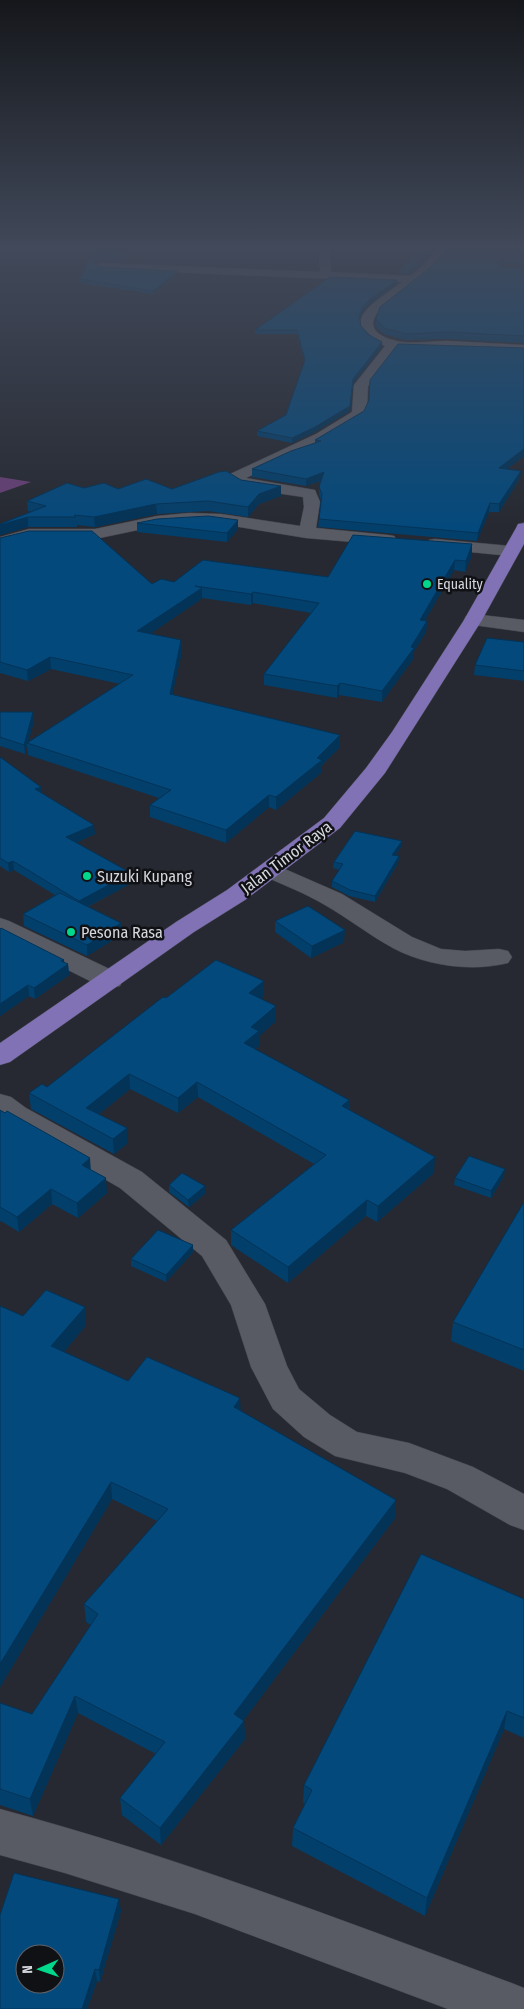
<svg xmlns="http://www.w3.org/2000/svg" width="524" height="2009" font-family="'Fira Sans Condensed',sans-serif">
  <style>
    .green { fill: #674076 }
    .lines { fill: none; stroke-linecap: round; stroke-linejoin: round }
    .minor-casing { stroke: #42444c; stroke-width: 1 }
    .trunk-casing { stroke: #42444c; stroke-width: 1 }
    .minor { fill: #585b64; fill-rule: evenodd }
    .trunk { fill: #8172b6; fill-rule: evenodd }
    .wall { fill: #033f6b }
    .shaded-wall { fill: #033357 }
    .building { fill: #04497c; stroke: #033357; fill-rule: evenodd }
    .poi-dot { fill: #00d98c; stroke: #101115; stroke-width: 2 }
    .labels { text-anchor: middle; stroke-width: 5; stroke-linejoin: round; paint-order: stroke }
    .far-poi-label { font-size: 14px; fill: #d5d7dc; stroke: #101115; text-anchor: start }
    .street-label { font-size: 16px; fill: #d5d7dc; stroke: #101115 }
    .poi-label { font-size: 16px; fill: #d5d7dc; stroke: #101115; text-anchor: start }
  </style>
  <rect width="100%" height="100%" fill="#262931"/>
  <!-- green -->
  <path class="green" d="M0 477 31 482 0 493Z"/>
  <g class="lines">
    <defs>
      <g id="minor">
        <path d="M319 247H329L331 272 410 276 422 267 439 247H450L430 271 378 312C366 327 378 336 393 340 407 345 432 341 447 341 473 342 498 344 524 345V353L448 349H397L368 386 367 407 363 417 326 440 246 478 315 490 320 502 316 528 388 535 394 536 397 540 394 544 388 545 306 538 221 524 189 523 157 526 95 539H30L0 547V537L29 529H95L157 516 189 513 221 514 300 526 304 507 303 497 242 488 236 486 226 478 228 475 316 434 352 412 354 385 385 346C333 323 376 302 402 282L101 269 95 266 101 263 320 272Z"/>
        <path d="M435 539 511 546 517 547 520 551 517 555 511 556 429 548 426 544 429 540Z"/>
        <path d="M473 614 524 620V632L466 624 464 620 466 616Z"/>
        <path d="M271 863 342 894 412 937 441 949 465 951 499 949 508 951 512 957 508 963C471 972 427 966 393 948 369 935 348 918 325 905 305 893 283 885 262 875L259 870 262 865Z"/>
        <path d="M0 918 9 921 120 974 123 980 120 986 110 988 100 986 0 936Z"/>
        <path d="M0 1094 11 1097 26 1108 142 1172 226 1240 265 1304 287 1366 299 1389 330 1415 357 1432 409 1443 473 1467 524 1494V1530L510 1525 447 1489 405 1473 335 1456 304 1437 273 1409 251 1367 231 1305 202 1256 120 1188 0 1119Z"/>
        <path d="M0 1809C175 1856 344 1921 514 1984L524 1988V2009H448L195 1914 65 1873 0 1855Z"/>
      </g>
      <path id="trunk" d="M524 523V544L482 620 385 773 340 828 245 900 194 932 10 1062 0 1065V1043L176 922 227 890 324 818 366 768 392 732 464 620 516 528 518 524Z"/>
    </defs>
    <!-- minor casing -->
    <use href="#minor" class="minor-casing"/>
    <!-- trunk casing -->
    <use href="#trunk" class="trunk-casing"/>
    <!-- minor -->
    <use href="#minor" class="minor"/>
    <!-- trunk -->
    <use href="#trunk" class="trunk"/>
  </g>
  <!-- wall -->
  <g class="wall">
    <path d="M95 247 126 248V251L121 262 101 261 96 264 100 267 177 271V274L153 294 80 283V279Z"/>
    <path d="M423 247H436L421 266 409 274H401L402 268Z"/>
    <path d="M524 247V265L504 264 500 266 524 268V343L447 339 405 340 384 334 375 326 376 319 432 266Z"/>
    <path d="M397 280V284L370 304 363 312 360 319 361 326 382 347 353 384 350 411 315 432 292 443 257 436V431L286 415 305 362 297 334H255V330Z"/>
    <path d="M315 440 524 456 507 469 520 478 499 512H489L477 541 318 527 319 519 321 500 319 495V487L321 481 306 486 252 477V469L315 443Z"/>
    <path d="M241 480 281 486V496L259 504 248 517 208 511 157 514 95 527 77 525V527H28L0 535V524L32 512 28 511 27 501 84 488 172 489Z"/>
    <path d="M137 523 238 529 227 542 137 532Z"/>
    <path d="M0 538 152 584 174 582 328 577 472 544V555L465 572 454 570 425 620 427 621 426 632 413 653V659L382 702 339 695 337 698 264 685V674L311 613 253 603 251 605 202 598 150 634 181 640 182 651 172 695 340 747 322 765V772L276 810 269 807 226 843 150 817V805L159 798 28 755 27 745 25 754 0 746V712H33L34 721 28 742 120 684 51 669 28 681 0 673Z"/>
    <path d="M524 642V681L474 675 475 665Z"/>
    <path d="M0 757 41 793 95 834 76 843 131 873 132 883 87 907 121 935 87 956 24 926 23 914 55 895 14 870 9 872 0 866Z"/>
    <path d="M402 841 401 847 395 856H399L398 863 375 902 349 896 332 887V881L340 870 333 868 334 862Z"/>
    <path d="M275 921 344 942 311 958 275 932Z"/>
    <path d="M0 929 64 960V963L68 964 69 975 35 999 29 996 0 1016Z"/>
    <path d="M264 996 260 998 276 1021 259 1036V1046L255 1049 349 1100V1109L434 1173 377 1222 366 1216 288 1283 231 1245V1230L314 1164 198 1097 178 1113 130 1089 99 1114 128 1143 114 1154 31 1109 29 1093 47 1087 166 998Z"/>
    <path d="M0 1110 91 1170 107 1193 78 1218 52 1204 19 1232 1 1221 0 1222Z"/>
    <path d="M504 1176 491 1198 454 1185 455 1178Z"/>
    <path d="M169 1185 206 1193 189 1207 169 1192Z"/>
    <path d="M524 1202V1371L451 1341 453 1322Z"/>
    <path d="M193 1252 166 1282 131 1266V1259Z"/>
    <path d="M0 1306 23 1316 85 1307 86 1325 64 1352 128 1381 241 1411 396 1500 395 1518 243 1720 244 1721 245 1739 161 1845 122 1815 120 1798 156 1754 78 1713 33 1816 0 1805V1703L32 1714 91 1625 86 1622 84 1604 157 1521 112 1499 0 1687Z"/>
    <path d="M524 1599V1738L504 1729 425 1916 292 1846 293 1828 305 1804 303 1803 304 1785Z"/>
    <path d="M121 1911 100 1982 97 1981 87 2009H0Z"/>
  </g>
  <!-- shaded-wall -->
  <g class="shaded-wall">
    <path d="M432 247H436L421 266 409 274 410 268Z"/>
    <path d="M126 248V251L121 262V259Z"/>
    <path d="M101 258V261L93 265V262Z"/>
    <path d="M504 258V264L496 269 497 263Z"/>
    <path d="M177 271V274L153 294V291Z"/>
    <path d="M397 280V284L370 304 363 312 359 320V316L363 307 370 299Z"/>
    <path d="M382 342V347L353 384 350 411 315 432 292 443V438Z"/>
    <path d="M524 449V456L498 476 499 468Z"/>
    <path d="M521 471 520 478 499 512V504Z"/>
    <path d="M324 472V480L306 486V479Z"/>
    <path d="M281 486V496L259 504 248 517V507L259 494Z"/>
    <path d="M490 503 489 512 477 541 478 533Z"/>
    <path d="M156 504 157 514 95 527 94 517Z"/>
    <path d="M28 517V527L0 535V525Z"/>
    <path d="M238 520V529L227 542V533Z"/>
    <path d="M472 544V555L465 572 466 561Z"/>
    <path d="M455 560 454 570 419 631 420 620Z"/>
    <path d="M202 588V599L138 642 137 631Z"/>
    <path d="M253 592V603L251 605V594Z"/>
    <path d="M427 621 426 632 413 653V659L382 702V691L411 647Z"/>
    <path d="M181 640 182 651 170 706V694Z"/>
    <path d="M50 657 51 669 28 681 27 670Z"/>
    <path d="M340 683 339 695 337 698V686Z"/>
    <path d="M33 712 34 721 28 743H27L25 754 24 745Z"/>
    <path d="M340 735V747L322 765V772L276 810V797Z"/>
    <path d="M41 787 42 796 35 789Z"/>
    <path d="M269 795V807L226 843V830Z"/>
    <path d="M94 825 95 834 67 847 66 837Z"/>
    <path d="M402 841 401 847 392 861V855Z"/>
    <path d="M399 856 398 863 375 902V896Z"/>
    <path d="M13 861 14 870 9 872 8 863Z"/>
    <path d="M131 873 132 883 80 910 79 901Z"/>
    <path d="M121 923V935L87 956V945Z"/>
    <path d="M345 930 344 942 311 958 312 946Z"/>
    <path d="M64 960 65 967 68 964 69 975 35 999 34 988Z"/>
    <path d="M264 981V996L249 1008V993Z"/>
    <path d="M28 985 29 996 0 1016V1004Z"/>
    <path d="M276 1006V1021L259 1036V1046L244 1058V1043L251 1027Z"/>
    <path d="M129 1074 130 1089 88 1123 86 1108Z"/>
    <path d="M197 1082 198 1097 178 1113V1098Z"/>
    <path d="M349 1100 348 1116 342 1106Z"/>
    <path d="M127 1128 128 1143 114 1154 113 1139Z"/>
    <path d="M435 1157 434 1173 377 1222 378 1206Z"/>
    <path d="M90 1158 91 1173 82 1165Z"/>
    <path d="M505 1169 504 1176 491 1198V1191Z"/>
    <path d="M106 1178 107 1193 78 1218 77 1203Z"/>
    <path d="M205 1186 206 1193 189 1207 188 1200Z"/>
    <path d="M51 1189 52 1204 19 1232 17 1217Z"/>
    <path d="M367 1200 366 1216 288 1283V1267Z"/>
    <path d="M193 1245V1252L166 1282V1275Z"/>
    <path d="M85 1307 86 1325 54 1364 51 1346Z"/>
    <path d="M240 1398 241 1416 234 1407Z"/>
    <path d="M111 1482 112 1499 0 1687V1664Z"/>
    <path d="M396 1500 395 1518 235 1732 234 1714Z"/>
    <path d="M75 1696 78 1713 33 1816 30 1799Z"/>
    <path d="M507 1711 504 1729 425 1916 427 1898Z"/>
    <path d="M244 1721 245 1739 161 1845 160 1828Z"/>
    <path d="M119 1899 121 1911 100 1982 99 1970Z"/>
    <path d="M95 1969 97 1981 87 2009H82Z"/>
  </g>
  <!-- building -->
  <g class="building">
    <path d="M95 247 126 248 121 259 101 258 93 262 100 267 177 271 153 291 80 279Z"/>
    <path d="M423 247H432L421 260 410 268H402Z"/>
    <path d="M448 247H524V259L504 258 497 263 500 267 524 268V336L448 332 406 334 384 328 376 319 380 307 432 266Z"/>
    <path d="M330 277 397 280 370 299 363 307 359 316 361 326 369 335 382 342 353 379 350 406 315 427 292 438 257 431 286 415 305 360 297 330H255Z"/>
    <path d="M398 344 524 348V449L499 468 521 471 499 504 490 503 478 533 319 519 322 494 319 487 324 472 306 479 252 469 291 451 321 441 315 440 364 411 369 400 370 380Z"/>
    <path d="M226 471 241 480 281 486 259 494 248 507 208 501 156 504 94 517 74 515 76 517H28L0 525V524L46 506 27 501 67 483 84 488 104 483 118 489 146 479 172 489 219 472Z"/>
    <path d="M208 516 238 520 227 533 137 523 157 519Z"/>
    <path d="M29 531H92L152 584 161 579 174 582 203 560 328 577 353 535 472 544 466 561 455 560 420 620 427 621 411 647 414 648 382 691 340 683 337 686 264 674 319 603 253 592 251 594 195 586 202 588 137 631 181 640 170 694 340 735 317 758 322 760 276 797 269 795 226 830 150 805 171 790 27 743 133 675 50 657 27 670 0 662V538Z"/>
    <path d="M487 638 524 642V671L475 665Z"/>
    <path d="M0 712H33L24 745 0 737Z"/>
    <path d="M0 757 41 787 35 789 94 825 66 837 131 873 79 901 13 861 8 863 0 858Z"/>
    <path d="M355 831 402 841 392 855 399 856 375 896 350 890 332 881 343 864 334 862Z"/>
    <path d="M60 893 121 923 87 945 23 914Z"/>
    <path d="M308 906 345 930 312 946 275 921Z"/>
    <path d="M1 928 64 960 61 961 68 964 34 988 28 985 0 1004V929Z"/>
    <path d="M216 960 264 981 249 993 276 1006 251 1027 259 1031 244 1043 349 1100 342 1106 435 1157 378 1206 367 1200 288 1267 231 1230 326 1155 197 1082 178 1098 129 1074 86 1108 127 1128 113 1139 29 1093 42 1084 47 1087 163 997 166 998Z"/>
    <path d="M0 1110 5 1113 7 1111 90 1158 82 1165 106 1178 77 1203 51 1189 17 1217 0 1207Z"/>
    <path d="M469 1156 505 1169 491 1191 455 1178Z"/>
    <path d="M182 1173 205 1186 188 1200 169 1185Z"/>
    <path d="M524 1202V1350L453 1322Z"/>
    <path d="M158 1230 193 1245 166 1275 131 1259Z"/>
    <path d="M46 1290 85 1307 51 1346 128 1381 147 1357 240 1398 234 1407 396 1500 234 1714 244 1721 160 1828 120 1798 165 1742 75 1696 30 1799 0 1789V1703L32 1714 98 1614 84 1604 168 1509 111 1482 0 1664V1306L23 1316Z"/>
    <path d="M421 1554 524 1599V1718L507 1711 427 1898 293 1828 312 1790 304 1785Z"/>
    <path d="M14 1873 119 1899 99 1970 95 1969 82 2009H0V1915ZM25 1954H55V1984H25Z"/>
  </g>
  <!-- sky -->
  <linearGradient id="sky" x2="0" y2="1"><stop stop-color="#15171b"/><stop offset="0.47" stop-color="#41495a"/><stop offset="1" stop-color="#41495a" stop-opacity="0"/></linearGradient>
  <rect width="524" height="528" fill="url(#sky)"/>
  <!-- markers -->
  <g class="poi-dot">
    <circle cx="427" cy="584" r="5"/>
    <circle cx="87" cy="876" r="5"/>
    <circle cx="71" cy="932" r="5"/>
  </g>
  <g class="labels">
    <!-- far-poi labels -->
    <g class="far-poi-label">
      <text x="437" y="589">Equality</text>
    </g>
    <!-- street labels -->
    <g class="street-label">
      <text transform="translate(286 857) rotate(-37)" y="6">Jalan Timor Raya</text>
    </g>
    <!-- poi labels -->
    <g class="poi-label">
      <text x="97" y="882">Suzuki Kupang</text>
      <text x="81" y="938">Pesona Rasa</text>
    </g>
  </g>
  <!-- north arrow -->
  <g transform="translate(40 1969) rotate(268)"><circle r="24" fill="#101115" stroke="#5f6065"/>
  <path d="M0-4L9 19L0 12L-9 19Z" fill="#00d98c"/>
  <text y="-8" font-size="14" font-weight="bold" text-anchor="middle" fill="#d5d7dc">N</text>
  </g>
</svg>
